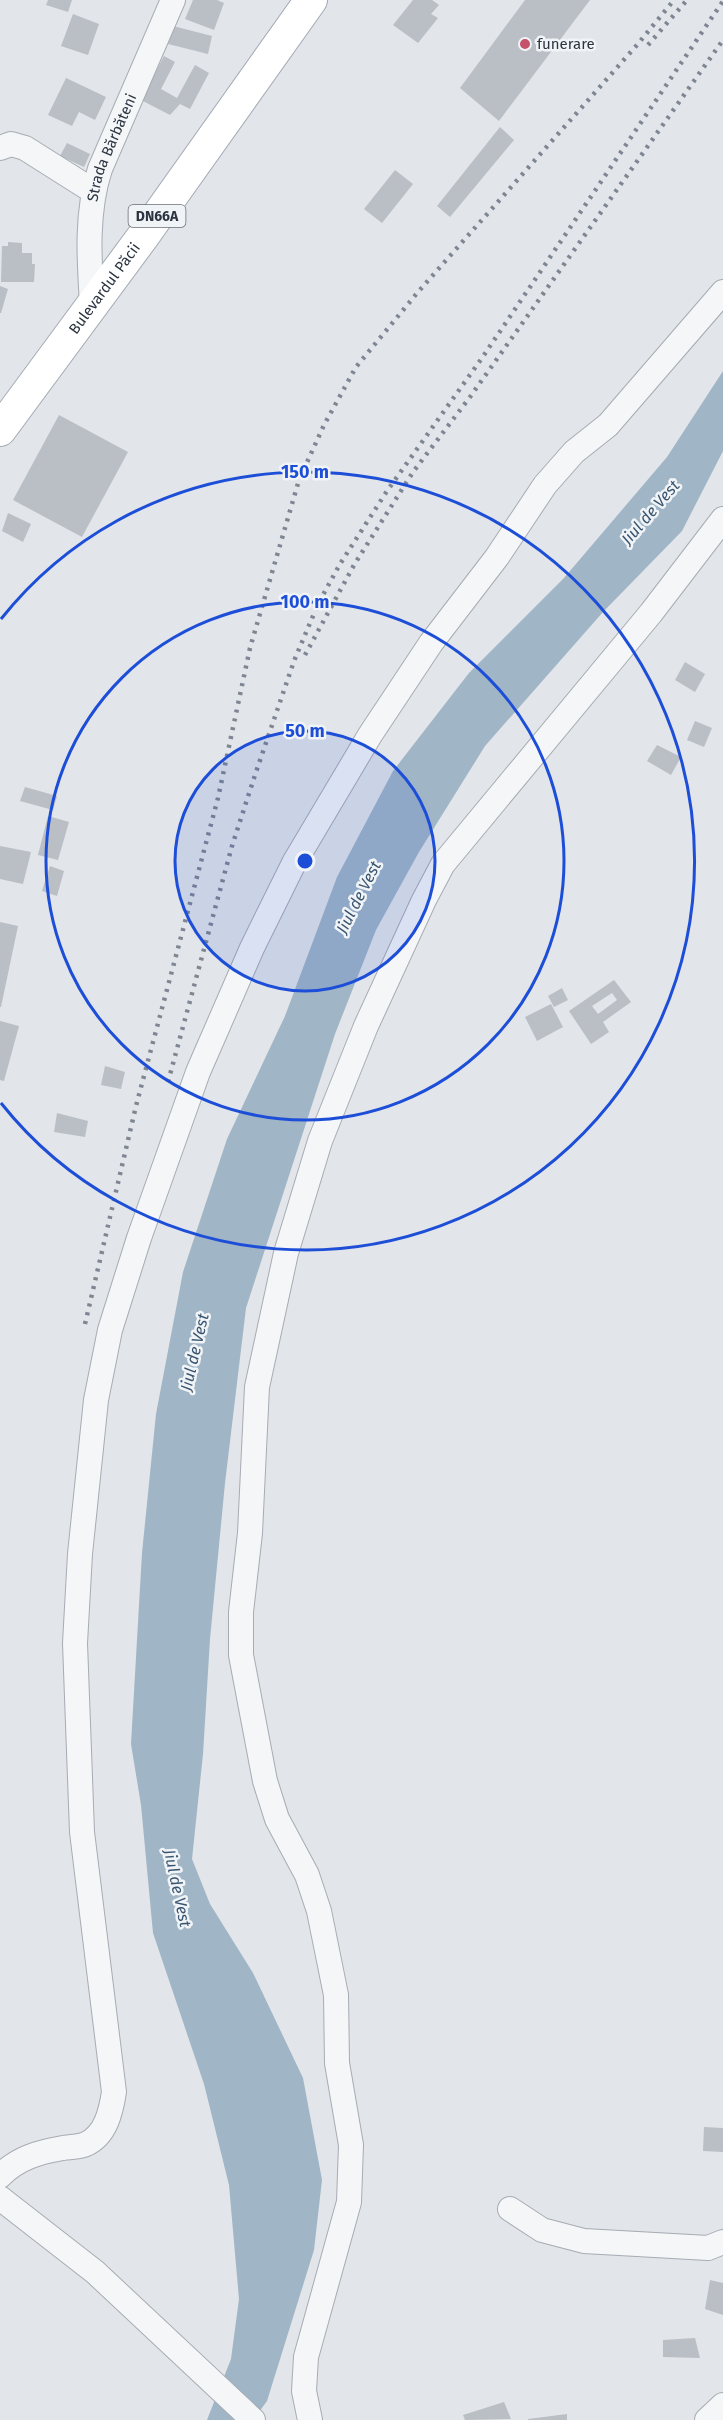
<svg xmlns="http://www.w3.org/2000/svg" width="723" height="2420" font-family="'Fira Sans',sans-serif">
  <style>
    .water { fill: #a0b5c6 }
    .building { fill: #babfc6; fill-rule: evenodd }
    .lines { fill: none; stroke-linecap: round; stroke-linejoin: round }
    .minor-casing { stroke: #a7acb3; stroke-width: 26 }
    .major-casing { stroke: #a2aab4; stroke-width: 34 }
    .minor { stroke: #f4f6f8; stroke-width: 24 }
    .major { stroke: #fff; stroke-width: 32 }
    .rail { stroke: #7d8692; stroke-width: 4.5; stroke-dasharray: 3 6; stroke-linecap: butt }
    .ring { fill: none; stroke: #1d4ed8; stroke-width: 3 }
    .poi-dot { fill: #c3526a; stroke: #f1f4f7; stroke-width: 2 }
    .labels { text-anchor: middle; stroke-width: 5; stroke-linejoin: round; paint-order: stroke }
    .shield { fill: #f1f4f7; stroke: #666e77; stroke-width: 1.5 }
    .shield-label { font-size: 14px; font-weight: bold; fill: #2b3440 }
    .poi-label { font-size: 15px; fill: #2b3440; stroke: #f1f4f7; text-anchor: start }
    .street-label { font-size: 15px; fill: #2b3440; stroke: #f1f4f7 }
    .water-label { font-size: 16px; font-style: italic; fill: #395570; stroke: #f1f4f7 }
    .centre { fill: #1d4ed8; stroke: #f1f4f7; stroke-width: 3 }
    .ring-label { font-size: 18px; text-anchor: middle; font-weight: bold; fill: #1d4ed8; stroke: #f1f4f7; stroke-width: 5; stroke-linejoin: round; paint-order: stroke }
  </style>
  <rect width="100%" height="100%" fill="#e2e5e9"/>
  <!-- water -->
  <path class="water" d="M723 371V451L682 531 603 612 485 746 419 852 376 930 335 1034 246 1308 225 1483 210 1639 203 1754 192 1859 210 1904 253 1973 303 2078 322 2180 314 2250 267 2401 253 2420H207L231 2359 239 2299 229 2185 204 2084 153 1933 141 1805 131 1744 142 1553 156 1414 183 1272 227 1139 285 1016 337 877 393 771 469 673 564 578 667 457Z"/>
  <!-- building -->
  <g class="building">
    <path d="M48 0H72L68 12 46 5Z"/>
    <path d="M193 0H217L224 3 214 30 185 19Z"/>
    <path d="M413 0H432L439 5 431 14 438 18 418 43 393 25Z"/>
    <path d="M525 0H590L499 121 460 88Z"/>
    <path d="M73 14 99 24 88 55 61 46Z"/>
    <path d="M173 26 212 36 208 54 168 44Z"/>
    <path d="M164 56 175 62 161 89 177 98 195 65 209 73 190 109 180 104 170 115 141 100Z"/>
    <path d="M66 78 106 97 95 120 79 112 72 126 48 115Z"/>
    <path d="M500 127 514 140 450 217 437 206Z"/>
    <path d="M67 143 90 154 84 167 60 156Z"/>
    <path d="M395 170 413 184 382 223 364 209Z"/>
    <path d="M8 242 22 243V253H32V264H35L34 282H1L2 246H8Z"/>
    <path d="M0 286 8 289 1 313H0Z"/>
    <path d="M59 415 128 452 82 537 13 500Z"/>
    <path d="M8 513 31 524 23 542 2 531Z"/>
    <path d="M685 662 705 674 695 692 675 680Z"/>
    <path d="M695 721 712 728 704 747 687 740Z"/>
    <path d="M657 745 681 757 671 775 647 761Z"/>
    <path d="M25 787 57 796 53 810 20 801Z"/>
    <path d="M48 816 69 822 58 860 38 855Z"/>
    <path d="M0 846 31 852 23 884 0 879Z"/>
    <path d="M50 866 64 871 57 896 42 891Z"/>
    <path d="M0 922 18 926 1 1007H0Z"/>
    <path d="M614 980 631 1002 603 1022 609 1032 591 1044 569 1011ZM612 993 617 1000 598 1014 592 1006Z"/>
    <path d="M562 988 568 1000 554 1007 548 996Z"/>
    <path d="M551 1004 563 1027 537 1041 525 1017Z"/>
    <path d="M0 1021 19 1026 4 1081 0 1080Z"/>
    <path d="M105 1066 125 1072 121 1089 101 1085Z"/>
    <path d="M57 1113 88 1121 85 1137 54 1132Z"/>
    <path d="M704 2127 723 2128V2152L703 2151Z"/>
    <path d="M710 2280 723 2283V2315L705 2309Z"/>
    <path d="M695 2338 700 2358 663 2357V2340Z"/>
    <path d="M504 2402 511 2419 465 2420 463 2415Z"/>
    <path d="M567 2414V2420H528V2419Z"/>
  </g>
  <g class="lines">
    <defs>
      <g id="minor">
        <path d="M0 148 11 144 25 148 93 191"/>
        <path id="s1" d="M92 304C89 258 86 212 100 169L173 0"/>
        <path d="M0 2176C18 2158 39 2152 63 2148 70 2147 80 2147 86 2144 106 2135 111 2111 114 2092L82 1832 75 1643 80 1554 96 1400 110 1330 139 1238 198 1072 252 948 294 863 370 735 431 643 497 557 545 485 574 452 608 425 723 292"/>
        <path d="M0 2198 95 2272 253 2420"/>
        <path d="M510 2209 542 2230 584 2241 708 2248 723 2242"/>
        <path d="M310 2420 304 2391 306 2357 349 2202 351 2145 337 2063 336 1995 319 1911 307 1875 277 1819 265 1781 241 1655V1612L250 1533 257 1387 286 1253 320 1141 366 1026 424 900 443 864 651 613 723 519"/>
        <path d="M707 2420 723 2405"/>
      </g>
      <g id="major">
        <path id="s2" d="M0 430 144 235 311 0"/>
      </g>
    </defs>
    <!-- minor casing -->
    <use href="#minor" class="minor-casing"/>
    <!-- major casing -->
    <use href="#major" class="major-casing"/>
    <!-- minor -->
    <use href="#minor" class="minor"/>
    <!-- major -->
    <use href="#major" class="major"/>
    <!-- rail -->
    <g class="rail">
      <path d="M648 45 687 0"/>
      <path d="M305 655 354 565 413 472 470 397 723 40"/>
      <path d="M168 1082 232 846 255 775 294 661 318 604 340 564 387 491 482 358 723 1"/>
      <path d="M85 1324 136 1106 218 798 250 648 299 480 324 425 356 367 418 292 637 45 674 0"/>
    </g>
  </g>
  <!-- distance rings -->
  <circle cx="305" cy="861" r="130" fill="#1d4ed8" fill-opacity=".12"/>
  <g class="ring">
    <circle cx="305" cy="861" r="130"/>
    <circle cx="305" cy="861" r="259"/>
    <path d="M1 619A389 389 0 1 1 1 1103"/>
  </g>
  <!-- markers -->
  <circle class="poi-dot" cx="525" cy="44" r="6"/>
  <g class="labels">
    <!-- shield labels -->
    <rect class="shield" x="128.5" y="205" width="57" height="22" rx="4.5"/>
    <g class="shield-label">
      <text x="157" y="221">DN66A</text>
    </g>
    <!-- poi labels -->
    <g class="poi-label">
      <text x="537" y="49">funerare</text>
    </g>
    <!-- street labels -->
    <g class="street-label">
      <text dy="5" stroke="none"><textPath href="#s1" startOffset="160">Strada Bărbăteni</textPath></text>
      <text dy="5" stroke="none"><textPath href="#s2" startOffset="176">Bulevardul Păcii</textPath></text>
    </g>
    <!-- water labels -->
    <g class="water-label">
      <text transform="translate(650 512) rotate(-49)" y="6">Jiul de Vest</text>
      <text transform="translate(358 897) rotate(-63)" y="6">Jiul de Vest</text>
      <text transform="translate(194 1352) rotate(-77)" y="6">Jiul de Vest</text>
      <text transform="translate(178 1888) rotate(78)" y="6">Jiul de Vest</text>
    </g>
  </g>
  <circle cx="305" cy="861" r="9" class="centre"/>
  <g class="ring-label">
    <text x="305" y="478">150 m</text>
    <text x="305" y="608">100 m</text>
    <text x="305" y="737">50 m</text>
  </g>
</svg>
